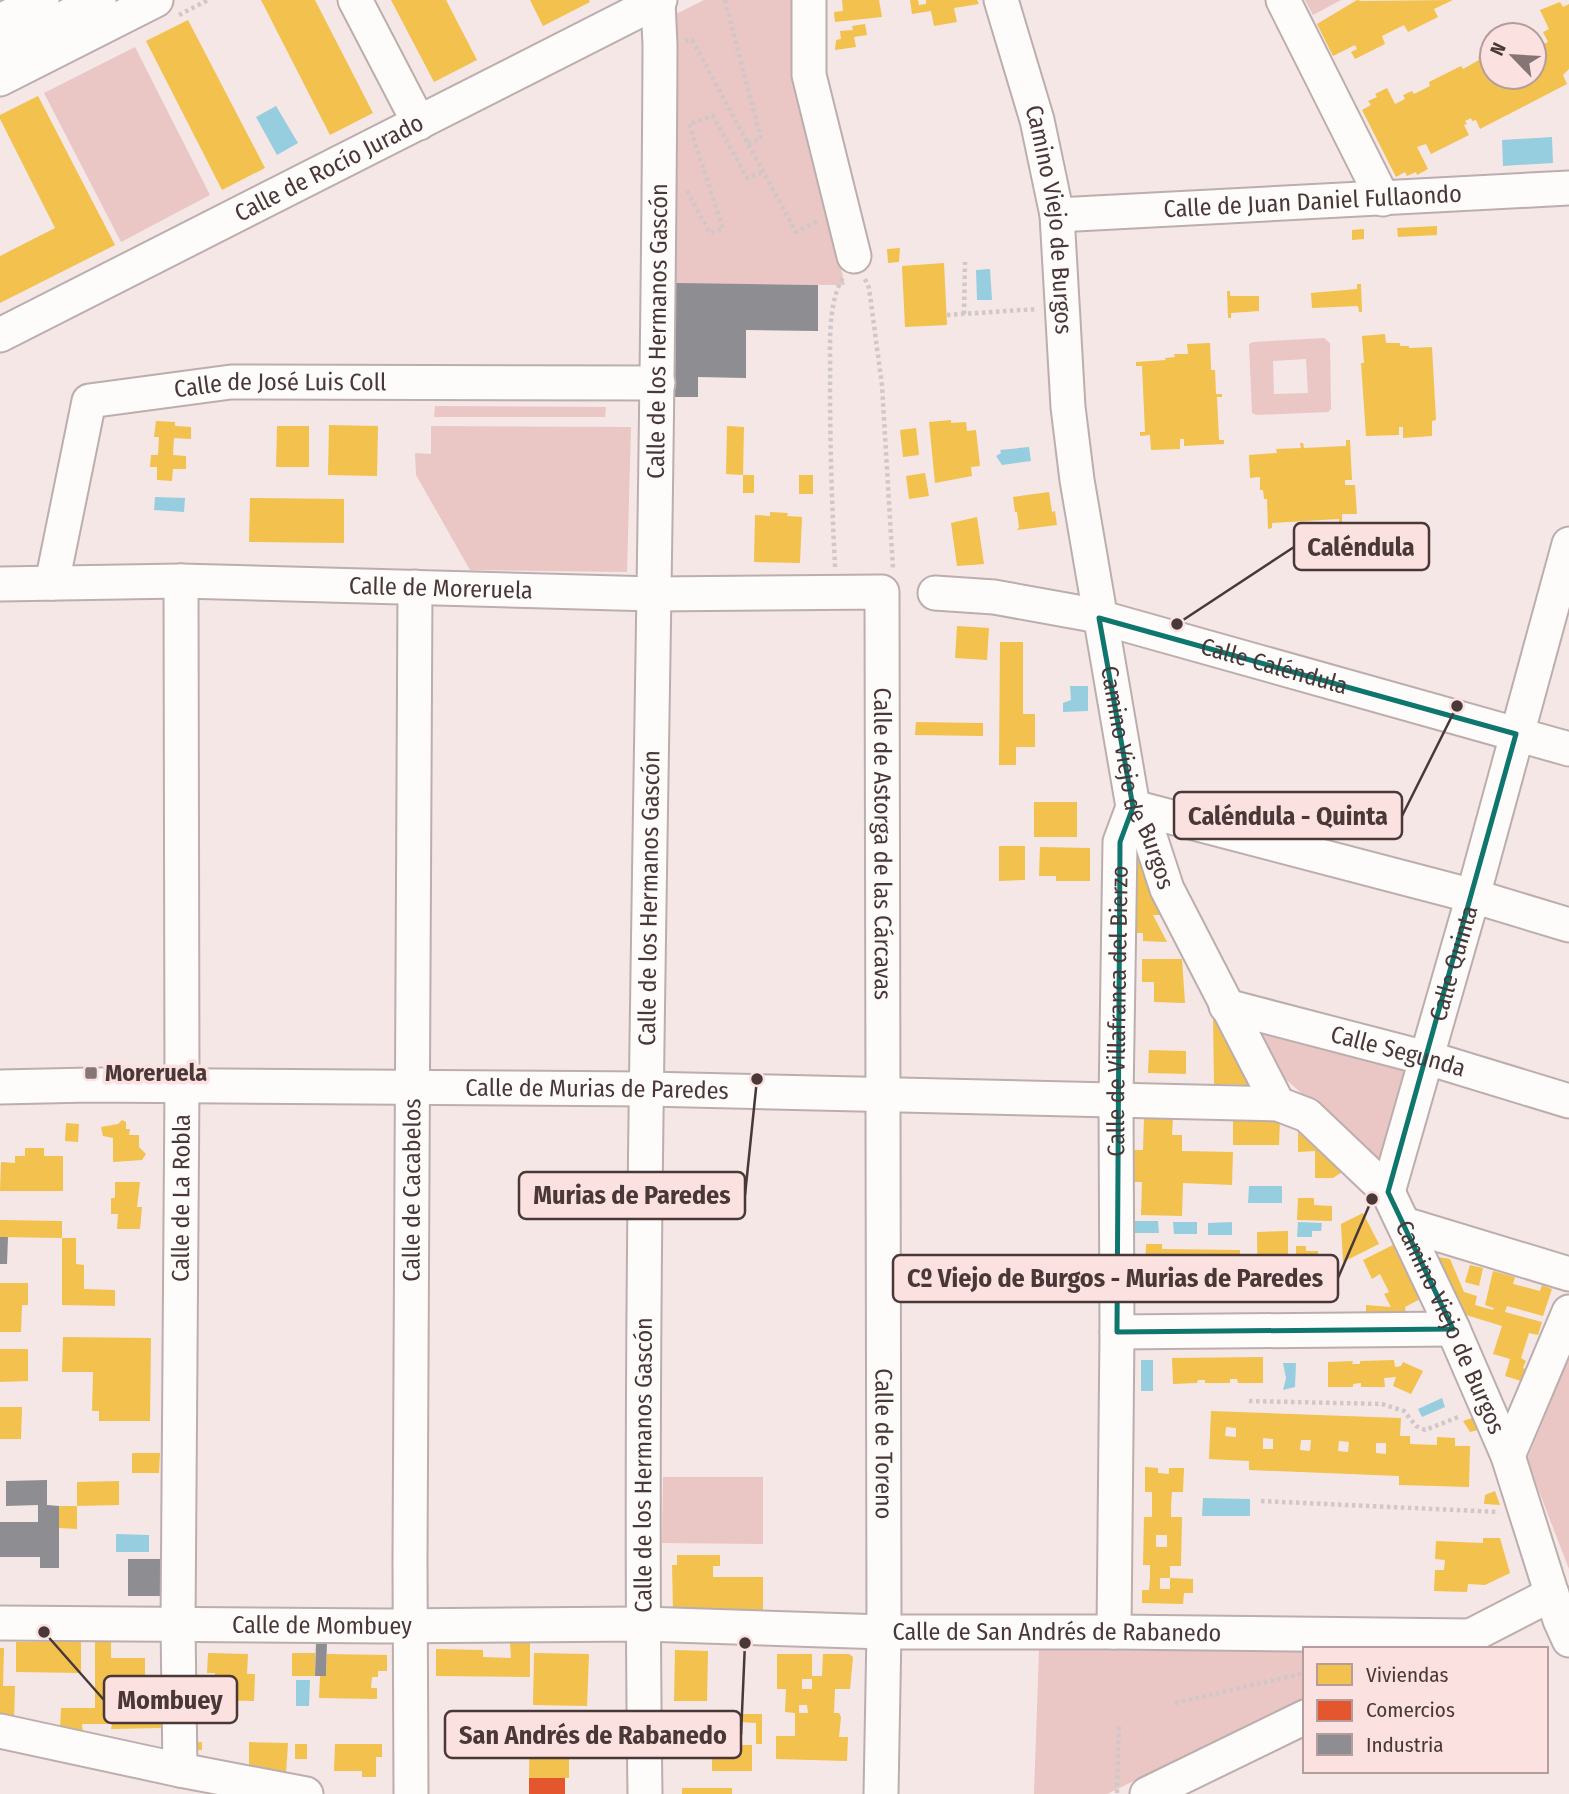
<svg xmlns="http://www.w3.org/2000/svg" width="1569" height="1794" font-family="'Fira Sans Condensed',sans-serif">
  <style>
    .green { fill: #eac6c4; fill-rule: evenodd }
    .water { fill: #96cedf }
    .homes { fill: #f2c14e; fill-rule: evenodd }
    .shops { fill: #e4572e }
    .industry { fill: #8d8d92 }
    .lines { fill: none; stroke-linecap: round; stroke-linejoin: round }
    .minor-casing { stroke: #bbaead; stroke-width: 37 }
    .path { stroke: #d0c8c8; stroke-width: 4.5; stroke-dasharray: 3.5 3.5; stroke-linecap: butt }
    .minor { stroke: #fefbfb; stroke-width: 33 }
    .marked { fill: none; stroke: #0f766e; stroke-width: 5; stroke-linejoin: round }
    .poi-dot { fill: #857574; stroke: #fbe1e0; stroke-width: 2.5 }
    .labels { text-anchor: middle; stroke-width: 7; stroke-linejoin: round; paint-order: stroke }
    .street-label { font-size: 24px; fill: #493837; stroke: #fbe1e0 }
    .poi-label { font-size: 24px; font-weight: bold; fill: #493837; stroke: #fbe1e0; text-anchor: start }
    .leader { fill: none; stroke: #493837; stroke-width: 2.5 }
    .callout-dot { fill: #493837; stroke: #fbe1e0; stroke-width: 2.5 }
    .callout { fill: #fbe1e0; stroke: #493837; stroke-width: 2.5 }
    .callout-label { font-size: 26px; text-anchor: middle; font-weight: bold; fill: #493837 }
  </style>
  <rect width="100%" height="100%" fill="#f5e7e6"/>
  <!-- green -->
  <g class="green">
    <path d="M704 0H791L793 78 845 285 673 284 676 14Z"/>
    <path d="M1305 0H1341L1313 15Z"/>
    <path d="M135 47 210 195 121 242 44 93Z"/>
    <path d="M1324 338 1330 343 1331 409 1328 412 1257 415 1252 413 1249 344 1253 342ZM1306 359 1308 393 1274 394 1273 361Z"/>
    <path d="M435 406 606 407 605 417H434Z"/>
    <path d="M431 426 631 427 627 572 470 570 416 475 415 453 431 454Z"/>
    <path d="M1263 1031 1405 1070 1382 1161 1379 1162 1282 1076 1260 1037Z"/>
    <path d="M1569 1357V1569L1527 1460Z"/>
    <path d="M663 1477H763V1544L662 1543Z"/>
    <path d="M1039 1650 1305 1651V1698L1107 1794H1034Z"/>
  </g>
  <!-- water -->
  <g class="water">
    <path d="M276 106 298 143 277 155 256 117Z"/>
    <path d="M1552 137 1553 163 1503 166 1502 140Z"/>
    <path d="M990 269 992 300H977L976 270Z"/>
    <path d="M1029 447 1031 461 1002 465 996 456 1001 453 1000 450Z"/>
    <path d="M155 497 185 498 184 512 154 510Z"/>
    <path d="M1070 686H1088V711L1063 712V703L1071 700Z"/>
    <path d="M1249 1186H1282V1203H1248Z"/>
    <path d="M1135 1221H1158L1159 1233H1135Z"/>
    <path d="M1173 1222H1197V1234H1174Z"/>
    <path d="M1232 1222V1235H1208V1223Z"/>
    <path d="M1298 1222 1322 1223 1321 1231H1312V1237H1297Z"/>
    <rect x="1141" y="1360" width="12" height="31"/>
    <path d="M1283 1363H1296L1295 1387 1283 1390 1286 1378Z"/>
    <path d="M1442 1398 1445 1407 1422 1417 1418 1409Z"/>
    <path d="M1203 1498 1250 1499V1516H1202Z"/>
    <path d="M116 1534 149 1535V1552H116Z"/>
    <path d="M296 1680H310L309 1706H296Z"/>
  </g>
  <!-- homes -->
  <g class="homes">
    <path d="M261 0H315L373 113 330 135Z"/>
    <path d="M391 0H446L477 60 434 82Z"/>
    <path d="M530 0H589L590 2 543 26Z"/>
    <path d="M842 0H879L882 17 835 22 834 12 843 11Z"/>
    <path d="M910 0H918L919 5 926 4V0H977L979 4 954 8 957 22 934 26 931 11 912 14Z"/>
    <path d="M1357 0 1362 1 1453 0 1434 9 1438 17 1408 32 1404 25 1382 36 1385 44 1355 59 1351 52 1357 49 1355 45 1333 56 1317 24Z"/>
    <path d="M1560 2 1563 7 1569 4V69L1563 75 1567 84 1480 129 1476 120 1472 121 1471 118 1465 121 1467 124 1464 125 1469 135 1431 154 1426 144 1417 147 1428 169 1417 175 1416 172 1407 176 1405 172 1396 177 1362 110 1371 105 1368 101 1377 97 1375 94 1387 88 1395 104 1405 99 1403 95 1412 91 1414 94 1430 86 1429 82 1461 66 1463 69 1479 60 1478 57 1492 50V77H1534V45L1538 43 1540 46 1548 42 1543 32 1549 29 1540 10Z"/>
    <path d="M188 20 265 168 222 190 146 41Z"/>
    <path d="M865 24 867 35 854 37 856 47 835 50 836 40 841 39 840 31 853 30 852 26Z"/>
    <path d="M38 96 115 245 0 303V256L55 228 0 119V115Z"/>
    <path d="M1437 226V235L1398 237 1397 228Z"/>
    <path d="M1364 229V239L1352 240V230Z"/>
    <path d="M900 248 899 262 888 263 887 249Z"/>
    <path d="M944 263 947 325 905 327 902 266Z"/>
    <path d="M1357 284H1361L1362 312H1359L1358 306 1312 308 1311 293 1357 289Z"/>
    <path d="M1227 291H1230V296H1259V311L1231 313V318H1228Z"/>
    <path d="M1385 334 1386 343H1400V346H1409V348L1432 347 1436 420 1432 421V436L1403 438V427H1399V435L1366 436 1361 363H1364L1362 336Z"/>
    <path d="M1210 343 1211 370H1215L1216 394H1222V397H1217L1219 440H1224V444L1184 446V439H1180V449L1151 450 1150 435 1140 436V432H1145L1142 366H1136V362L1166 360 1165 358 1175 357 1174 354H1188L1187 344Z"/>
    <path d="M951 420V423L966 422 967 431 976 430 980 466 971 467 972 476 935 483 929 422Z"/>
    <path d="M156 421 175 422V426L191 427V439L174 438 173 455 186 456V469H173L172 481 157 480V467H150L151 455H158L159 437H154Z"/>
    <path d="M329 425 378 426 377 476 328 475Z"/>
    <path d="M277 426H309V467H276Z"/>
    <path d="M727 426 744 427 743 475 726 474Z"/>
    <path d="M916 428 919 455 903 457 900 430Z"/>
    <path d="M1346 440H1350L1352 480H1345V485H1355L1357 514H1342V525H1339V519L1272 523V528L1268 529 1267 499H1264L1263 490H1260V477L1250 478 1249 455 1277 453 1276 449 1301 448 1300 443H1303L1304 448 1346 446Z"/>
    <path d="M925 473 929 496 909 499 906 476Z"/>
    <rect x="743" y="475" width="11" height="18"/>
    <rect x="799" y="475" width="14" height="19"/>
    <path d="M1049 492 1052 512 1055 511 1057 525 1017 530 1019 527 1017 512H1015L1013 497Z"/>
    <path d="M250 498 344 499V543L249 542Z"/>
    <path d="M770 512 788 513 787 516 802 517 800 563 754 562 755 515 770 516Z"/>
    <path d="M977 517 984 564 957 566 951 523Z"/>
    <path d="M957 626 989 628 987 660 955 658Z"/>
    <path d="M1000 642H1023V714H1035V747H1016V765H999Z"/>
    <path d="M916 722 983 723V736L915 735Z"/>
    <rect x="1034" y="802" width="43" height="35"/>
    <path d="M999 846H1025V880L999 881Z"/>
    <path d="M1139 846 1162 915H1153L1167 942 1143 941V933H1134V847Z"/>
    <path d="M1040 847 1090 848V881H1056V876H1039Z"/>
    <path d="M1142 959H1182L1185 1003 1154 1002V982H1142Z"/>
    <path d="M1213 1017 1216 1018 1251 1085 1214 1084Z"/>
    <path d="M1149 1050 1186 1051V1074L1148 1073Z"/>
    <path d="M1144 1117 1173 1118 1172 1135H1182V1151L1233 1152 1232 1185 1183 1183 1182 1216 1141 1215 1142 1182H1132L1133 1150H1143Z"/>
    <path d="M122 1120 126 1122V1129H130L129 1135H139V1147L146 1154 142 1160 113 1162V1138L103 1136 101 1127 118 1124Z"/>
    <path d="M1233 1120H1280L1279 1145H1233Z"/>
    <path d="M66 1123 79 1124 78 1142 65 1141Z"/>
    <path d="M1298 1132 1315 1148 1342 1172 1333 1178H1315V1151L1298 1152Z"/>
    <path d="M25 1148H44V1156H63V1191H0L1 1162 15 1163V1156H25Z"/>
    <path d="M115 1182H140L137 1207H142L140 1229H117L118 1214H111V1198H115Z"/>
    <path d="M1298 1198H1314V1205L1332 1206V1221L1297 1220Z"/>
    <path d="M1363 1213 1379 1244 1343 1262 1341 1224Z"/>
    <path d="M0 1220 62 1221V1238H76V1264L84 1265V1289L115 1290V1306L62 1305V1238L0 1237Z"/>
    <path d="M1288 1231V1301H1258L1257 1232Z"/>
    <path d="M1146 1244H1162V1249L1240 1250V1277H1228V1272H1220L1219 1298 1207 1297V1277H1195V1272H1186L1185 1297H1161V1278L1145 1277Z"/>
    <path d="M1393 1245 1420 1299 1405 1307 1406 1314H1366V1305L1391 1307 1384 1294 1389 1292 1380 1274 1372 1279 1363 1260Z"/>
    <path d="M1296 1246H1306V1251H1318V1270H1325L1324 1282H1322V1298H1296Z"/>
    <path d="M1438 1257 1450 1259 1464 1292 1477 1296 1475 1305 1493 1310 1494 1308 1485 1305 1493 1271 1515 1277 1513 1284 1540 1291 1542 1285 1552 1289 1543 1316 1507 1306 1505 1312 1542 1322 1538 1335 1529 1333 1521 1358 1526 1361 1523 1368 1526 1369 1521 1381 1505 1376 1510 1359 1493 1354 1502 1326 1466 1315Z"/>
    <path d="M1470 1265 1483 1268 1479 1286 1465 1282Z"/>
    <path d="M0 1283H28V1305H22L21 1332H0Z"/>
    <path d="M63 1337 151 1338 150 1421H99V1411H92L93 1372H62Z"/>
    <path d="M0 1349H28V1381L0 1382Z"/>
    <path d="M1263 1357V1383H1238L1237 1379H1230V1383H1205V1380H1198L1197 1383 1173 1384 1172 1358Z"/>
    <path d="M1394 1360 1395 1367 1401 1366 1403 1362 1423 1371 1411 1394 1393 1386 1396 1377 1384 1378 1385 1387H1361V1383L1353 1384V1387H1328V1362L1353 1361 1352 1364H1360V1361Z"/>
    <path d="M0 1407H22L21 1439H0Z"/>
    <path d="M1211 1411 1401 1418 1400 1436H1410V1444L1437 1445V1437L1455 1438V1446H1470L1469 1487 1399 1485V1476L1249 1470V1461L1209 1459ZM1226 1427 1236 1428V1437L1225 1436ZM1263 1438 1273 1439V1449H1263ZM1301 1440H1311L1310 1451 1300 1450ZM1339 1441 1349 1442 1348 1452 1338 1451ZM1376 1443H1386V1454L1376 1453Z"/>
    <path d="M1475 1417 1478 1430 1470 1432 1463 1421Z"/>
    <path d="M132 1453H160L159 1473H132Z"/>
    <path d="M1145 1467 1158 1468V1473L1169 1474V1468H1184L1183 1492H1172L1171 1505V1517H1182L1181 1566H1170V1578H1160V1589H1170V1578L1193 1579V1593H1184L1183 1604 1142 1603V1590H1149L1150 1578V1565H1143L1144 1517H1152V1492H1145ZM1156 1535H1167V1547H1156Z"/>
    <path d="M119 1481V1505L77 1506V1482Z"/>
    <path d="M1495 1491 1500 1505 1484 1504 1485 1495Z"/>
    <path d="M59 1506H77V1529L59 1528Z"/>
    <path d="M1483 1538H1500L1510 1573 1485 1585 1468 1584 1467 1592 1434 1591 1435 1570H1444L1445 1560 1435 1559 1436 1541 1483 1543Z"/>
    <path d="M677 1555H720V1566H713V1577H763V1611L673 1610 672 1565H677Z"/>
    <path d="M95 1641H111V1658H145V1708H160L161 1728 111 1729 112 1724H82L83 1734 60 1729 61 1708H95ZM112 1691H128V1708H112Z"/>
    <path d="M16 1642H81V1673L16 1672Z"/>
    <path d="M510 1643H530V1677L436 1676V1649L483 1650V1657L511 1658Z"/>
    <path d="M0 1648H4L3 1686H15L14 1720 0 1717Z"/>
    <path d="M675 1650 708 1651 707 1701H674Z"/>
    <path d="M208 1653 248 1654 247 1674H255L254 1701 211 1700 212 1689H214L215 1673H207Z"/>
    <rect x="292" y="1653" width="23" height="23"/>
    <path d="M534 1653 589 1654 587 1706 533 1705Z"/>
    <path d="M327 1654 387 1655V1671H378V1677H372L371 1688H377V1699L319 1698 320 1676H326Z"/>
    <path d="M777 1654H812V1676H822L823 1654H849L853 1657 850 1689H835L834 1713H839L841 1717 839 1737H848L847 1761 776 1759V1736H795V1713L785 1712 786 1689H777ZM802 1679H812V1689H802ZM799 1705H807L808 1713H799Z"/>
    <path d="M530 1710H582L569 1723V1778H529Z"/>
    <path d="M741 1714H762V1744H756V1723L740 1722Z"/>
    <path d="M680 1721H714L715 1730 720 1731V1745H752V1771H712V1758H672V1745H680Z"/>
    <rect x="194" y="1742" width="8" height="8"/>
    <path d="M249 1742 288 1743 286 1774 249 1768Z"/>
    <rect x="295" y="1744" width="12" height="15"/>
    <path d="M335 1744H382V1757H376V1777H362V1771H334Z"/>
    <rect x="682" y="1788" width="50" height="6"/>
  </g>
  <!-- shops -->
  <rect class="shops" x="529" y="1778" width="36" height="16"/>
  <!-- industry -->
  <g class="industry">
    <path d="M676 283 818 285V331L746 330V378L698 377V397H675Z"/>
    <path d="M0 1237H8L7 1264H0Z"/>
    <path d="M47 1480V1505L59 1506V1568H40V1557H0V1522H38V1505L6 1506V1481Z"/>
    <rect x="128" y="1559" width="32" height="37"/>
    <path d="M316 1642H327L326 1676H315Z"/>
  </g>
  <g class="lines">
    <defs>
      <g id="minor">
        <path d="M355 0 419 123"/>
        <path d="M809 0V75L854 256"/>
        <path id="s1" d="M1001 0 1037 120 1057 215 1068 407 1077 480 1133 807 1149 834 1167 889 1278 1104"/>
        <path d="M1283 0 1383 199"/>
        <path d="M0 21 42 0"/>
        <path d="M0 51 99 0"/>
        <path d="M0 79 156 0"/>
        <path id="s2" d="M1057 215 1569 188"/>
        <path id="s3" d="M0 335 660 0"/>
        <path id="s4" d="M52 583 89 401 231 382 658 383"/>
        <path id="s5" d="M0 584 181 581 654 594 882 592 884 1632 881 1794"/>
        <path id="s6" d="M935 593 994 597 1088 614 1569 749"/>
        <path d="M1133 807 1473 896 1569 925"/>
        <path id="s7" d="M1226 1006 1441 1062 1569 1101"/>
        <path id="s8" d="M0 1087 90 1085 647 1089 1278 1104 1307 1115 1388 1192 1453 1329 1508 1456 1560 1620 1569 1640"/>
        <path id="s9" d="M1388 1192 1473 896 1569 544"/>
        <path d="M1404 1224 1569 1274"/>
        <path d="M1117 1332 1453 1329"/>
        <path d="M1508 1456 1569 1312"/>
        <path id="s10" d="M0 1623 386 1626 643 1624 884 1632H1114L1471 1636"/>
        <path id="s11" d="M1114 1632 1117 1332 1116 1101 1120 842 1133 807"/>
        <path d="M1451 1646 1552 1594"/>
        <path d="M0 1731 180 1770 306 1794"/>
        <path id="s12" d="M180 1770 178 1626 182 1086 181 581"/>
        <path id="s13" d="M411 1794 410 1561 415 587"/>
        <path id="s14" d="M645 1794C637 1211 658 628 660 45L658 1"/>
        <path d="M1147 1794 1305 1717"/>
      </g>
    </defs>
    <!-- minor casing -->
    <use href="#minor" class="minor-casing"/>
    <!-- path -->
    <g class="path">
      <path d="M725 0 761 139 748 143"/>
      <path d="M179 15 208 0"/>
      <path d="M685 41 692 40 796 232 818 221"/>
      <path d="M687 191 710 233 723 229 689 124 713 116 747 178 764 172"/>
      <path d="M865 279 869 288 882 385 893 569"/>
      <path d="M964 314 965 262"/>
      <path d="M947 315 1037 309"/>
      <path d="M835 567C832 506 830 445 830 383 831 349 826 308 843 277"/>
      <path d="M1249 1401 1382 1404 1404 1411 1416 1426 1425 1430 1461 1416"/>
      <path d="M1261 1501 1499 1512"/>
      <path d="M1175 1703 1305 1673"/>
      <path d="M1117 1793 1119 1724"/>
    </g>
    <!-- minor -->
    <use href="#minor" class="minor"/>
  </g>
  <!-- marked area -->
  <path class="marked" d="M1099 618 1516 734 1388 1192 1453 1329 1117 1332 1120 842 1133 807Z"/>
  <!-- markers -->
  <rect class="poi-dot" x="84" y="1066" width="14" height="14" rx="3.5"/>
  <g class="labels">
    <!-- street labels -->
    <g class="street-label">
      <text dy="8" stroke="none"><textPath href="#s3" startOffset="369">Calle de Rocío Jurado</textPath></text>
      <text dy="8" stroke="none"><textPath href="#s2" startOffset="256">Calle de Juan Daniel Fullaondo</textPath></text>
      <text dy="8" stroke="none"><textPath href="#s1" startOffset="226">Camino Viejo de Burgos</textPath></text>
      <text dy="8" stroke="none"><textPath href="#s14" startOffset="1463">Calle de los Hermanos Gascón</textPath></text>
      <text dy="8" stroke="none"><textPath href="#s4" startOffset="378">Calle de José Luis Coll</textPath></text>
      <text dy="8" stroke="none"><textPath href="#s5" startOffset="441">Calle de Moreruela</textPath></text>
      <text dy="8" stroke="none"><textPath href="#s6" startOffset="348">Calle Caléndula</textPath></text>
      <text dy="8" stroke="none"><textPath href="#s1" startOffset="793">Camino Viejo de Burgos</textPath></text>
      <text dy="8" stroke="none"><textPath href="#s5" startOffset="1134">Calle de Astorga de las Cárcavas</textPath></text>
      <text dy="8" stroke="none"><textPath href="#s14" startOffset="896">Calle de los Hermanos Gascón</textPath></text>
      <text dy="8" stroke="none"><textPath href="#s9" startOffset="238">Calle Quinta</textPath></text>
      <text dy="8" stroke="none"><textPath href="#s11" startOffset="621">Calle de Villafranca del Bierzo</textPath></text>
      <text dy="8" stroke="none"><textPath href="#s7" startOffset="178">Calle Segunda</textPath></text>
      <text dy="8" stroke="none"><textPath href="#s8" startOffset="597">Calle de Murias de Paredes</textPath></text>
      <text dy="8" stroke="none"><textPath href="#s13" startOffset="604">Calle de Cacabelos</textPath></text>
      <text dy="8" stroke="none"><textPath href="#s12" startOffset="572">Calle de La Robla</textPath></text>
      <text dy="8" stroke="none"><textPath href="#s8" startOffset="1570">Camino Viejo de Burgos</textPath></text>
      <text dy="8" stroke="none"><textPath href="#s5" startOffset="1734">Calle de Toreno</textPath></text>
      <text dy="8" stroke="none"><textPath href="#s14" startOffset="329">Calle de los Hermanos Gascón</textPath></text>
      <text dy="8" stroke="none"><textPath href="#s10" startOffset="322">Calle de Mombuey</textPath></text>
      <text dy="8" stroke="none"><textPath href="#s10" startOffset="1057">Calle de San Andrés de Rabanedo</textPath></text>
    </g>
    <!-- poi labels -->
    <g class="poi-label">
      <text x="105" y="1081">Moreruela</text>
    </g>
  </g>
  <!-- callouts -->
  <path class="leader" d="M1177 624L1294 547M1457 706L1402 816M757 1079L745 1195M1372 1199L1338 1278M44 1632L104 1700M745 1643L741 1735"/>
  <g class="callout-dot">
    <circle cx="1177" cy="624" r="7"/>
    <circle cx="1457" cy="706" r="7"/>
    <circle cx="757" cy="1079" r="7"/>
    <circle cx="1372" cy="1199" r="7"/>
    <circle cx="44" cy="1632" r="7"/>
    <circle cx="745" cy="1643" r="7"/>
  </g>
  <g class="callout">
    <rect x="1294" y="523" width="135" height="47" rx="7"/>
    <rect x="1174" y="792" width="228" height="47" rx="7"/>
    <rect x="519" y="1172" width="226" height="47" rx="7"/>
    <rect x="893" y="1255" width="445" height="47" rx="7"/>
    <rect x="104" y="1676" width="133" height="47" rx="7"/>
    <rect x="445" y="1711" width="296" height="47" rx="7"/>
  </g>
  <g class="callout-label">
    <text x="1361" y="556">Caléndula</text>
    <text x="1288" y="825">Caléndula - Quinta</text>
    <text x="632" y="1204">Murias de Paredes</text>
    <text x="1115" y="1287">Cº Viejo de Burgos - Murias de Paredes</text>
    <text x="170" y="1709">Mombuey</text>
    <text x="593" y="1744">San Andrés de Rabanedo</text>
  </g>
  <!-- legend -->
  <rect x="1303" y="1647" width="245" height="126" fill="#fbe1e0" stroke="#b49d9c" stroke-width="2"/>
  <rect x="1317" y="1664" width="35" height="21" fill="#f2c14e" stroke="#b49d9c" stroke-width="2"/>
  <text x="1366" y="1682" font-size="21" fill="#493837">Viviendas</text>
  <rect x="1317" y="1700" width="35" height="21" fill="#e4572e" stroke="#b49d9c" stroke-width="2"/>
  <text x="1366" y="1717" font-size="21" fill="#493837">Comercios</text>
  <rect x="1317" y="1734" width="35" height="21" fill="#8d8d92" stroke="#b49d9c" stroke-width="2"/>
  <text x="1366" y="1752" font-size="21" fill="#493837">Industria</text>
  <!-- north arrow -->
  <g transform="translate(1513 56) rotate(295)"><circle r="33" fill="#fbe1e0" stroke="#b49d9c" stroke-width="2"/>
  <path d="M0-5L12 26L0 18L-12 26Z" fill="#857574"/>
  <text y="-10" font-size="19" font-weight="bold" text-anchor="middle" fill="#493837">N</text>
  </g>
</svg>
